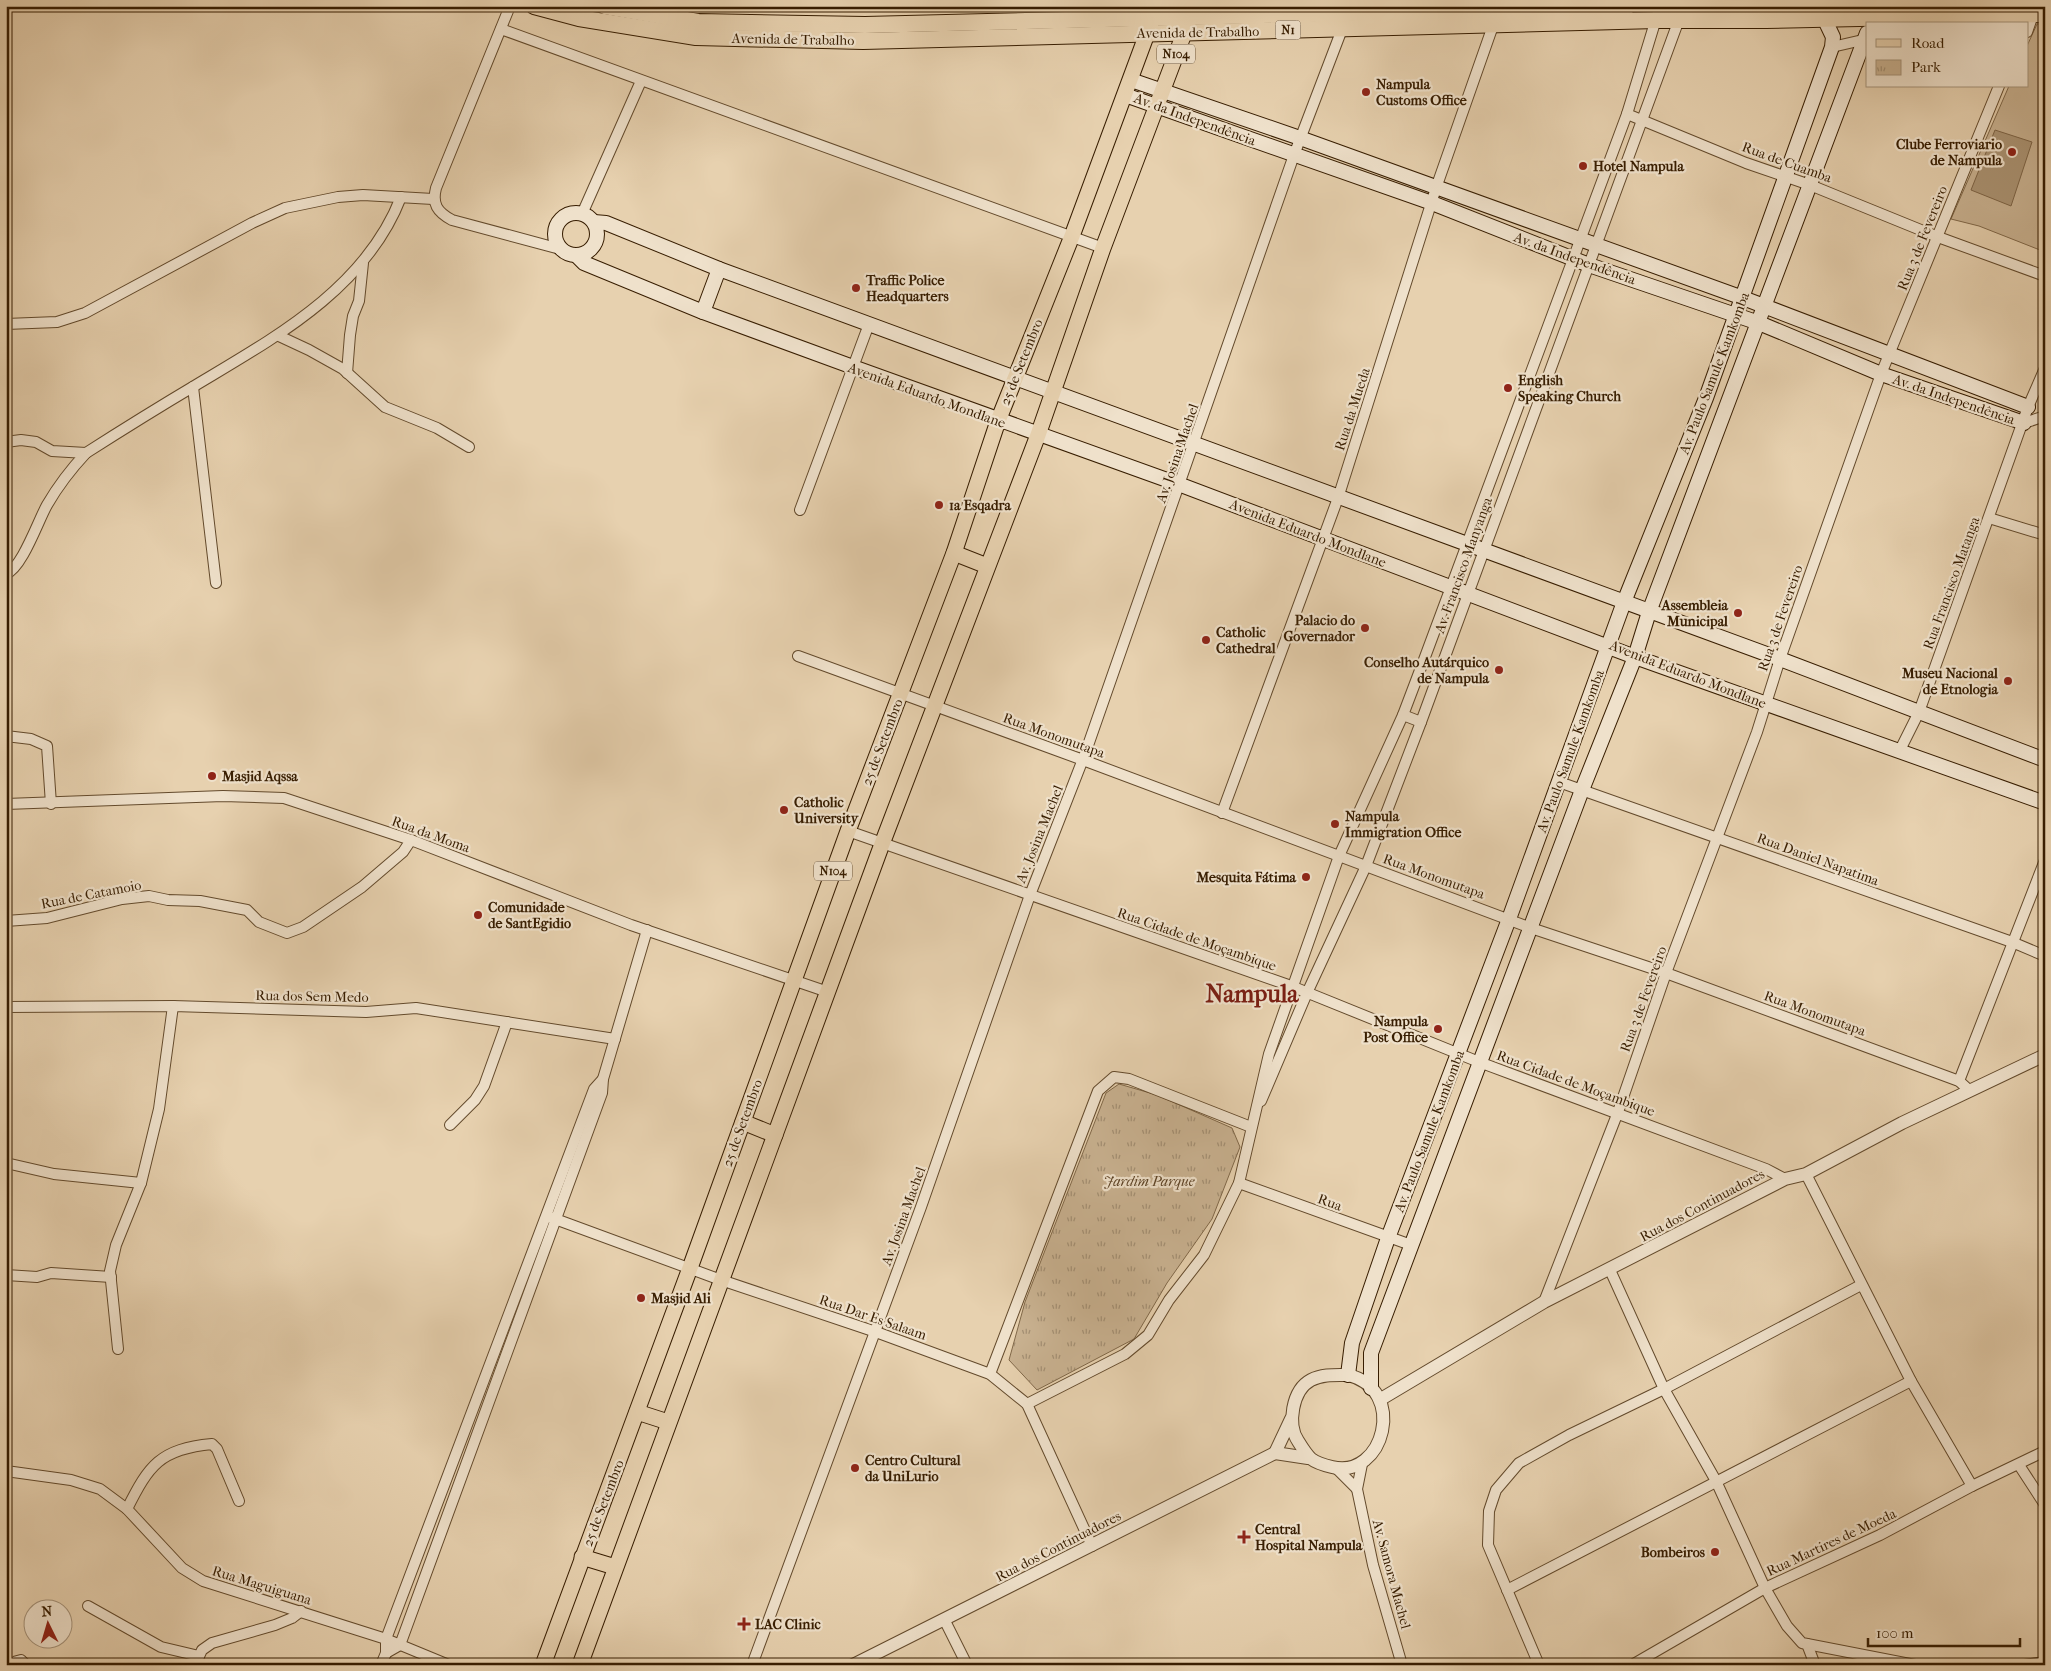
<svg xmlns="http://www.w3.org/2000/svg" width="2051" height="1671" font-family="'IM FELL French Canon',serif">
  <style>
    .park { fill: url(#park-tufts); stroke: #806849 }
    .pitch { fill: #c9b291; stroke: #806849 }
    .water { fill: #ab9474; stroke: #7d6446 }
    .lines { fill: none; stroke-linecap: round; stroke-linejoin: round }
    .minor-casing { stroke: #634a2c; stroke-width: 12 }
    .tertiary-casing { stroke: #634a2c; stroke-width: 14 }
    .secondary-casing { stroke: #371d01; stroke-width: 16 }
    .primary-casing { stroke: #371d01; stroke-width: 17 }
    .trunk-casing { stroke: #371d01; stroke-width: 18 }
    .minor { stroke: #efe1cb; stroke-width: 10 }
    .tertiary { stroke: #efe1cb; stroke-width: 12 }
    .secondary { stroke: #efe1cb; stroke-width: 14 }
    .primary { stroke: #e7d1af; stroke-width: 15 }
    .trunk { stroke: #e7d1af; stroke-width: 16 }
    .poi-dot { fill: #8f2418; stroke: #efe1cb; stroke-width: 2 }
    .labels { text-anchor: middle; stroke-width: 4.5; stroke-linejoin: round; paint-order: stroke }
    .shield { fill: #efe1cb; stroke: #6e583e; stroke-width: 1 }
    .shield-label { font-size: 12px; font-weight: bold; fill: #371d01 }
    .street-label { font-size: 14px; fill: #371d01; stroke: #efe1cb }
    .poi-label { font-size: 14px; font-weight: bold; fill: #371d01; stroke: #efe1cb; text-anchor: start }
    .park-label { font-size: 14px; font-style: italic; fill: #5c4225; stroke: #efe1cb }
    .town-label { font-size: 24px; font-weight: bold; fill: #7a1f14; stroke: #efe1cb }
  </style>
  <defs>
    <pattern id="park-tufts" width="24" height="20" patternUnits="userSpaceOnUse" patternTransform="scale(1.25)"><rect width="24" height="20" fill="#c9b291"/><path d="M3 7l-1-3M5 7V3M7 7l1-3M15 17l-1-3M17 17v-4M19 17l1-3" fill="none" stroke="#a49074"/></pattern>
  </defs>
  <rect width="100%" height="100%" fill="#e7d1af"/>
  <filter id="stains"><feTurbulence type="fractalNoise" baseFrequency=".004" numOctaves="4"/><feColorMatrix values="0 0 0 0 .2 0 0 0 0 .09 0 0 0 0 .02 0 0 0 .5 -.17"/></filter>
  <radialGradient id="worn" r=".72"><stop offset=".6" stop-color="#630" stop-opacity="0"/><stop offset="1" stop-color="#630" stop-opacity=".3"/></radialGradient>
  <!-- park -->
  <path class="park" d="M1119 1084 1157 1095 1232 1128 1240 1147 1212 1219 1167 1283 1134 1339 1037 1390 1009 1360 1025 1302 1106 1093Z"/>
  <!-- pitch -->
  <path class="pitch" d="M2037 24H2045V252L1979 226 1951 219 2009 86H2027V46Z"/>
  <!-- water -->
  <path class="water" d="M1995 130 2032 142 2011 206 1971 190Z"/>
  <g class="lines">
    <defs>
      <g id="minor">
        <path d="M510 6 436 188C432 204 437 212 452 220L560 249"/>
        <path d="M501 29 1103 248"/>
        <path d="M2027 32 2033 15"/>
        <path d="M1832 47 1867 39"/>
        <path d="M1627 114 1746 163 1810 185 1938 237 2045 276"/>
        <path d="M582 214 641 81"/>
        <path d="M6 324 57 322 85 313 252 223 285 208 338 197 363 195 433 199"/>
        <path d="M279 336 309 350 343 369 385 407 437 428 469 447"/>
        <path d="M347 373 350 335 353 316 359 301 363 263"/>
        <path d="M193 387 216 583"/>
        <path d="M2024 423 2045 416"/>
        <path d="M6 442 21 440 36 442 52 451 86 453"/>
        <path d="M800 510 869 324"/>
        <path d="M1989 518 2045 535"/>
        <path d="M6 574C22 568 38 521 47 505 58 486 71 469 86 453 122 430 159 407 196 385 276 337 366 288 401 197"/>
        <path d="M798 656 1083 760 1531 928 1666 973 1959 1081 1970 1091"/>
        <path d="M1403 715 1421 722"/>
        <path d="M6 736 31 739 47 746 51 804"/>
        <path d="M1900 750 1919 712 2028 407 2045 368"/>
        <path d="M1559 782 2012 942 2045 956"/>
        <path d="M6 804 223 796 284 798 411 840 631 925 828 992"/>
        <path d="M1222 813 1338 498 1436 188 1495 20"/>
        <path d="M848 831 1291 986 1479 1062 1766 1169 1785 1179"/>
        <path d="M6 921 47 918 122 899 149 896 168 900 200 901 247 910 259 922 287 933 303 927 362 887 403 852 411 840"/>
        <path d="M6 1007 173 1006 366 1012 416 1008 615 1039"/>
        <path d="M1959 1081 2045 860"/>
        <path d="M1261 1101 1307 993 1366 866 1421 722 1684 6"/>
        <path d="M450 1125 475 1100 484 1086 507 1022"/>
        <path d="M6 1163 54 1174 141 1183"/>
        <path d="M1806 1174 1911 1381 1972 1486"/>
        <path d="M1239 1183 1411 1245"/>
        <path d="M547 1216 721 1280 876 1332 990 1374 1027 1404 1092 1546"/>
        <path d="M1610 1270 1664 1389 1716 1481 1765 1588 1787 1626 1802 1643 1915 1665"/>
        <path d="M6 1275 37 1277 51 1273 111 1277"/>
        <path d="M1544 1302 1618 1112 1666 973 1757 732 1780 659 1881 374 1999 86"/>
        <path d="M118 1349 110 1271 116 1245 141 1183 159 1109 173 1006"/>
        <path d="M990 1374 1098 1091 1114 1077 1129 1079 1251 1127"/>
        <path d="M1027 1404 1125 1354 1148 1335 1169 1300 1204 1255 1239 1183 1269 1054 1339 856 1403 715 1425 657 1627 114 1660 6"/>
        <path d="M1362 1464 1357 1489 1373 1565 1402 1665"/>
        <path d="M2019 1465 2045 1505"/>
        <path d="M1336 1468 1357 1489"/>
        <path d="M6 1471 71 1480 100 1489 127 1509 182 1568 203 1581 386 1639 449 1665"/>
        <path d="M127 1509C149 1465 160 1449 212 1444L217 1449 239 1501"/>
        <path d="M1507 1590 1911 1381"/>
        <path d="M88 1606 161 1647 199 1656"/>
        <path d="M944 1619 967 1665"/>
        <path d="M1807 1644 1815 1665"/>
        <path d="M386 1653 400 1645 602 1093 603 1079 647 930"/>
        <path d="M6 1664 21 1660 26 1665"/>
        <path d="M195 1665 202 1650 212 1643 275 1625 292 1618 301 1611"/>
        <path d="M381 1665 386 1653V1639L594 1089 603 1079"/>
        <path d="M752 1665 921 1207 1030 895 1085 754 1294 155 1344 24"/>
        <path d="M1539 1665 1488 1545 1489 1511 1496 1490 1519 1463 1569 1435 1664 1389 1861 1285"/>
        <path d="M1632 1665 1765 1588 1880 1535 1972 1486 2045 1451"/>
        <path d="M2024 1665 2045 1662"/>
      </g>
      <g id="tertiary">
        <path d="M1348 1375C1408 1389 1384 1480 1332 1467 1311 1462 1309 1459 1298 1441 1287 1425 1292 1390 1311 1380 1322 1374 1336 1375 1348 1375Z"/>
        <path d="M1381 1399 1544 1302 1785 1179 1806 1174 1902 1123 2045 1055"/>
        <path d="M1275 1453 1291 1419"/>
        <path d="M1275 1453 1308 1458"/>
        <path d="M853 1665 1275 1453"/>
      </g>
      <g id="secondary">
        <path d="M1131 80 1300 138 1743 298 2028 407"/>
        <path d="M1125 95 1432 203 1589 265 1759 323 1881 374 2024 423"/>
        <circle cx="576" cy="234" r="21"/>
        <path d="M594 222 606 223 719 269 1780 659 2045 760"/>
        <path d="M576 255 584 263 703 312 853 367 1181 485 1635 657 2045 803"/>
        <path d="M703 312 719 269"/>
        <path d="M1348 1375 1352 1343 1388 1238 1509 919 1624 602 1706 398 1832 47 1833 37 1824 18"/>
        <path d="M1371 1388V1353L1582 790 1635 657 1649 612 1867 33"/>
      </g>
      <g id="primary">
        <path d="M954 553 987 566"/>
        <path d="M743 1122 775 1135"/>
        <path d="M637 1412 668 1422"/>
        <path d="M582 1557 615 1567"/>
        <path d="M543 1665 690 1268 848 831 954 553 998 421 1072 236 1151 23"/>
        <path d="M580 1665 882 844 1038 435 1103 248 1188 23"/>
      </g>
      <g id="trunk">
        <path d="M534 6 579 18 696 37 863 41 1657 20H1766L2045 14"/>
        <path d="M605 6 698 22 865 25 1628 6"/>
      </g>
    </defs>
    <!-- minor casing -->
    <use href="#minor" class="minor-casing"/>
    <!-- tertiary casing -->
    <use href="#tertiary" class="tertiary-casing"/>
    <!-- secondary casing -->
    <use href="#secondary" class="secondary-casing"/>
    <!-- primary casing -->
    <use href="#primary" class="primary-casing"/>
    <!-- trunk casing -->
    <use href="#trunk" class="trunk-casing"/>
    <!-- minor -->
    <use href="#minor" class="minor"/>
    <!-- tertiary -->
    <use href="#tertiary" class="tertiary"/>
    <!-- secondary -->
    <use href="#secondary" class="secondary"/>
    <!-- primary -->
    <use href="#primary" class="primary"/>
    <!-- trunk -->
    <use href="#trunk" class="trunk"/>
  </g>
  <!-- markers -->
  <g class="poi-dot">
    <circle cx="1366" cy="92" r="5"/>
    <circle cx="2012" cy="152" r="5"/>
    <circle cx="1583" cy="166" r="5"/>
    <circle cx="856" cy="288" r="5"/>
    <circle cx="1508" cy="388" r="5"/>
    <circle cx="939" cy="505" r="5"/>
    <circle cx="1738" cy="613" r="5"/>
    <circle cx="1365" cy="628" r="5"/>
    <circle cx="1206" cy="640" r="5"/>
    <circle cx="1499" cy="670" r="5"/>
    <circle cx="2008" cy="681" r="5"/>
    <circle cx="212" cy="776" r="5"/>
    <circle cx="784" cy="810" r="5"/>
    <circle cx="1335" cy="824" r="5"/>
    <circle cx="1306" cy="877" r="5"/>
    <circle cx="478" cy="915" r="5"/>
    <circle cx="1438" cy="1029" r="5"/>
    <circle cx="641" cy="1298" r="5"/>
    <circle cx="855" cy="1468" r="5"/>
    <path d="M1241.5 1529.5h5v5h5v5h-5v5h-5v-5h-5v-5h5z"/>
    <circle cx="1715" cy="1552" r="5"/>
    <path d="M741.5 1616.5h5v5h5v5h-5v5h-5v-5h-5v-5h5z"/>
  </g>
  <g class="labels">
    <!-- shield labels -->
    <g class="shield">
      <rect x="1275.5" y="20.5" width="25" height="19" rx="4"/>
      <rect x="1157" y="44.5" width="38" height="19" rx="4"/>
      <rect x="814" y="861.5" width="38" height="19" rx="4"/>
    </g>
    <g class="shield-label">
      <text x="1288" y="34">N1</text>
      <text x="1176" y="58">N104</text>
      <text x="833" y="875">N104</text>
    </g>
    <!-- street labels -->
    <g class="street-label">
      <text transform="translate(1198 32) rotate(-1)" y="5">Avenida de Trabalho</text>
      <text transform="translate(793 39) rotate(1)" y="5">Avenida de Trabalho</text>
      <text transform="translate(1195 119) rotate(20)" y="5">Av. da Independência</text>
      <text transform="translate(1787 162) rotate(20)" y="5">Rua de Cuamba</text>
      <text transform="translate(1922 238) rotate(-68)" y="5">Rua 3 de Fevereiro</text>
      <text transform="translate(1575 258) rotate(20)" y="5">Av. da Independência</text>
      <text transform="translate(1021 362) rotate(-68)" y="5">25 de Setembro</text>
      <text transform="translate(1714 373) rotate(-69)" y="5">Av. Paulo Samule Kamkomba</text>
      <text transform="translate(927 395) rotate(20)" y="5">Avenida Eduardo Mondlane</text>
      <text transform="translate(1954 399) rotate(19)" y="5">Av. da Independência</text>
      <text transform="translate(1352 409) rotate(-72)" y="5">Rua da Mueda</text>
      <text transform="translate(1177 453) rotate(-71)" y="5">Av. Josina Machel</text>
      <text transform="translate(1308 533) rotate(21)" y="5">Avenida Eduardo Mondlane</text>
      <text transform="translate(1463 565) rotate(-70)" y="5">Av. Francisco Manyanga</text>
      <text transform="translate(1951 583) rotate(-70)" y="5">Rua Francisco Matanga</text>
      <text transform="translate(1780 618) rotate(-71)" y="5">Rua 3 de Fevereiro</text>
      <text transform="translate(1688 674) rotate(21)" y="5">Avenida Eduardo Mondlane</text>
      <text transform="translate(1054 735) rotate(20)" y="5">Rua Monomutapa</text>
      <text transform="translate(882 742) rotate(-69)" y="5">25 de Setembro</text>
      <text transform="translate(1570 751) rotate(-70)" y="5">Av. Paulo Samule Kamkomba</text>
      <text transform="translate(431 834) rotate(20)" y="5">Rua da Moma</text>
      <text transform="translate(1039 834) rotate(-68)" y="5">Av. Josina Machel</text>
      <text transform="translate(1818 859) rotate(20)" y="5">Rua Daniel Napatima</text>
      <text transform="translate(1434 876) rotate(20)" y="5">Rua Monomutapa</text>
      <text transform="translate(91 894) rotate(-11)" y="5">Rua de Catamoio</text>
      <text transform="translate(1197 939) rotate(19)" y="5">Rua Cidade de Moçambique</text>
      <text transform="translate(312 996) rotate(1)" y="5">Rua dos Sem Medo</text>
      <text transform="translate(1643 999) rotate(-70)" y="5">Rua 3 de Fevereiro</text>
      <text transform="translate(1815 1013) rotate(20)" y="5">Rua Monomutapa</text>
      <text transform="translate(1576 1083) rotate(20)" y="5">Rua Cidade de Moçambique</text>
      <text transform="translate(742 1123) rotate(-70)" y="5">25 de Setembro</text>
      <text transform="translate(1429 1131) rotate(-69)" y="5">Av. Paulo Samule Kamkomba</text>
      <text transform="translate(1330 1202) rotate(20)" y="5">Rua</text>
      <text transform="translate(1702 1205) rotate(-28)" y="5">Rua dos Continuadores</text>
      <text transform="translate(903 1216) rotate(-70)" y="5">Av. Josina Machel</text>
      <text transform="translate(873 1317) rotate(19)" y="5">Rua Dar Es Salaam</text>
      <text transform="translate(603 1503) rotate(-69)" y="5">25 de Setembro</text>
      <text transform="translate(1831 1542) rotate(-25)" y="5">Rua Martires de Moeda</text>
      <text transform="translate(1058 1546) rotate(-27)" y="5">Rua dos Continuadores</text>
      <text transform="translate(1392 1574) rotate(75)" y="5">Av. Samora Machel</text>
      <text transform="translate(262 1585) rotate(17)" y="5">Rua Maguiguana</text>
    </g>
    <!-- poi labels -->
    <g class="poi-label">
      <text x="1376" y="89">Nampula<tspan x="1376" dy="16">Customs Office</tspan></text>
      <text x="2002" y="149" text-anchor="end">Clube Ferroviario<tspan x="2002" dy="16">de Nampula</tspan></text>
      <text x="1593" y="171">Hotel Nampula</text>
      <text x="866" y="285">Traffic Police<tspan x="866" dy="16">Headquarters</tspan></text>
      <text x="1518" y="385">English<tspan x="1518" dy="16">Speaking Church</tspan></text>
      <text x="949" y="510">1a Esqadra</text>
      <text x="1728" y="610" text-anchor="end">Assembleia<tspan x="1728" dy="16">Municipal</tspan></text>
      <text x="1355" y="625" text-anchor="end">Palacio do<tspan x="1355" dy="16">Governador</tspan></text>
      <text x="1216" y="637">Catholic<tspan x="1216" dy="16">Cathedral</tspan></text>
      <text x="1489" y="667" text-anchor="end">Conselho Autárquico<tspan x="1489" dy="16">de Nampula</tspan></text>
      <text x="1998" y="678" text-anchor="end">Museu Nacional<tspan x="1998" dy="16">de Etnologia</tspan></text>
      <text x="222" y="781">Masjid Aqssa</text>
      <text x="794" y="807">Catholic<tspan x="794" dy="16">University</tspan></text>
      <text x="1345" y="821">Nampula<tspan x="1345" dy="16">Immigration Office</tspan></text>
      <text x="1296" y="882" text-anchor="end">Mesquita Fátima</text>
      <text x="488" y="912">Comunidade<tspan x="488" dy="16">de SantEgidio</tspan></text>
      <text x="1428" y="1026" text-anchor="end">Nampula<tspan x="1428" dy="16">Post Office</tspan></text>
      <text x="651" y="1303">Masjid Ali</text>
      <text x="865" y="1465">Centro Cultural<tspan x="865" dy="16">da UniLurio</tspan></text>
      <text x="1255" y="1534">Central<tspan x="1255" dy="16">Hospital Nampula</tspan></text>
      <text x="1705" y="1557" text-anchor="end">Bombeiros</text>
      <text x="755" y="1629">LAC Clinic</text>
    </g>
    <!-- park labels -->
    <g class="park-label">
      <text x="1149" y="1186">Jardim Parque</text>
    </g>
    <!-- town labels -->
    <g class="town-label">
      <text x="1252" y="1002">Nampula</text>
    </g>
  </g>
  <!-- margin -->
  <rect width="2051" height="1671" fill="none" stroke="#e7d1af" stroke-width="25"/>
  <rect x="8" y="8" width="2036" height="1656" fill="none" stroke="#371d01" stroke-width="2.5"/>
  <rect x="12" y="12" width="2026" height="1646" fill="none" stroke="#371d01"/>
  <!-- legend -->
  <rect x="1866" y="22" width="162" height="65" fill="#efe1cb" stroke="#a5937a"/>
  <rect x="1876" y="39" width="25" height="8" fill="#e7d1af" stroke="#a5937a"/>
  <text x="1911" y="48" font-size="15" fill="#371d01">Road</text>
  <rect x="1876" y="60" width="25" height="15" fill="url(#park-tufts)" stroke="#a5937a"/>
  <text x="1911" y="72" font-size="15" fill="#371d01">Park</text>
  <!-- north arrow -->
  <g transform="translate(48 1624) rotate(355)"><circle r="24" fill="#efe1cb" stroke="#a5937a"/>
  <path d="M0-4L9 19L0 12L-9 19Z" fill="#8f2418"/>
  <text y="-8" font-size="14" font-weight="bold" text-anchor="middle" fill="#371d01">N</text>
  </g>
  <!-- scale -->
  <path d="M1868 1638v8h152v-8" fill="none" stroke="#371d01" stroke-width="2.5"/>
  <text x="1876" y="1638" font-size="15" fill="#371d01" stroke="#efe1cb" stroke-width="4" paint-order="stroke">100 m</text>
  <rect width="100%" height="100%" filter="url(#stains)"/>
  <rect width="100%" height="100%" fill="url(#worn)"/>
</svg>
